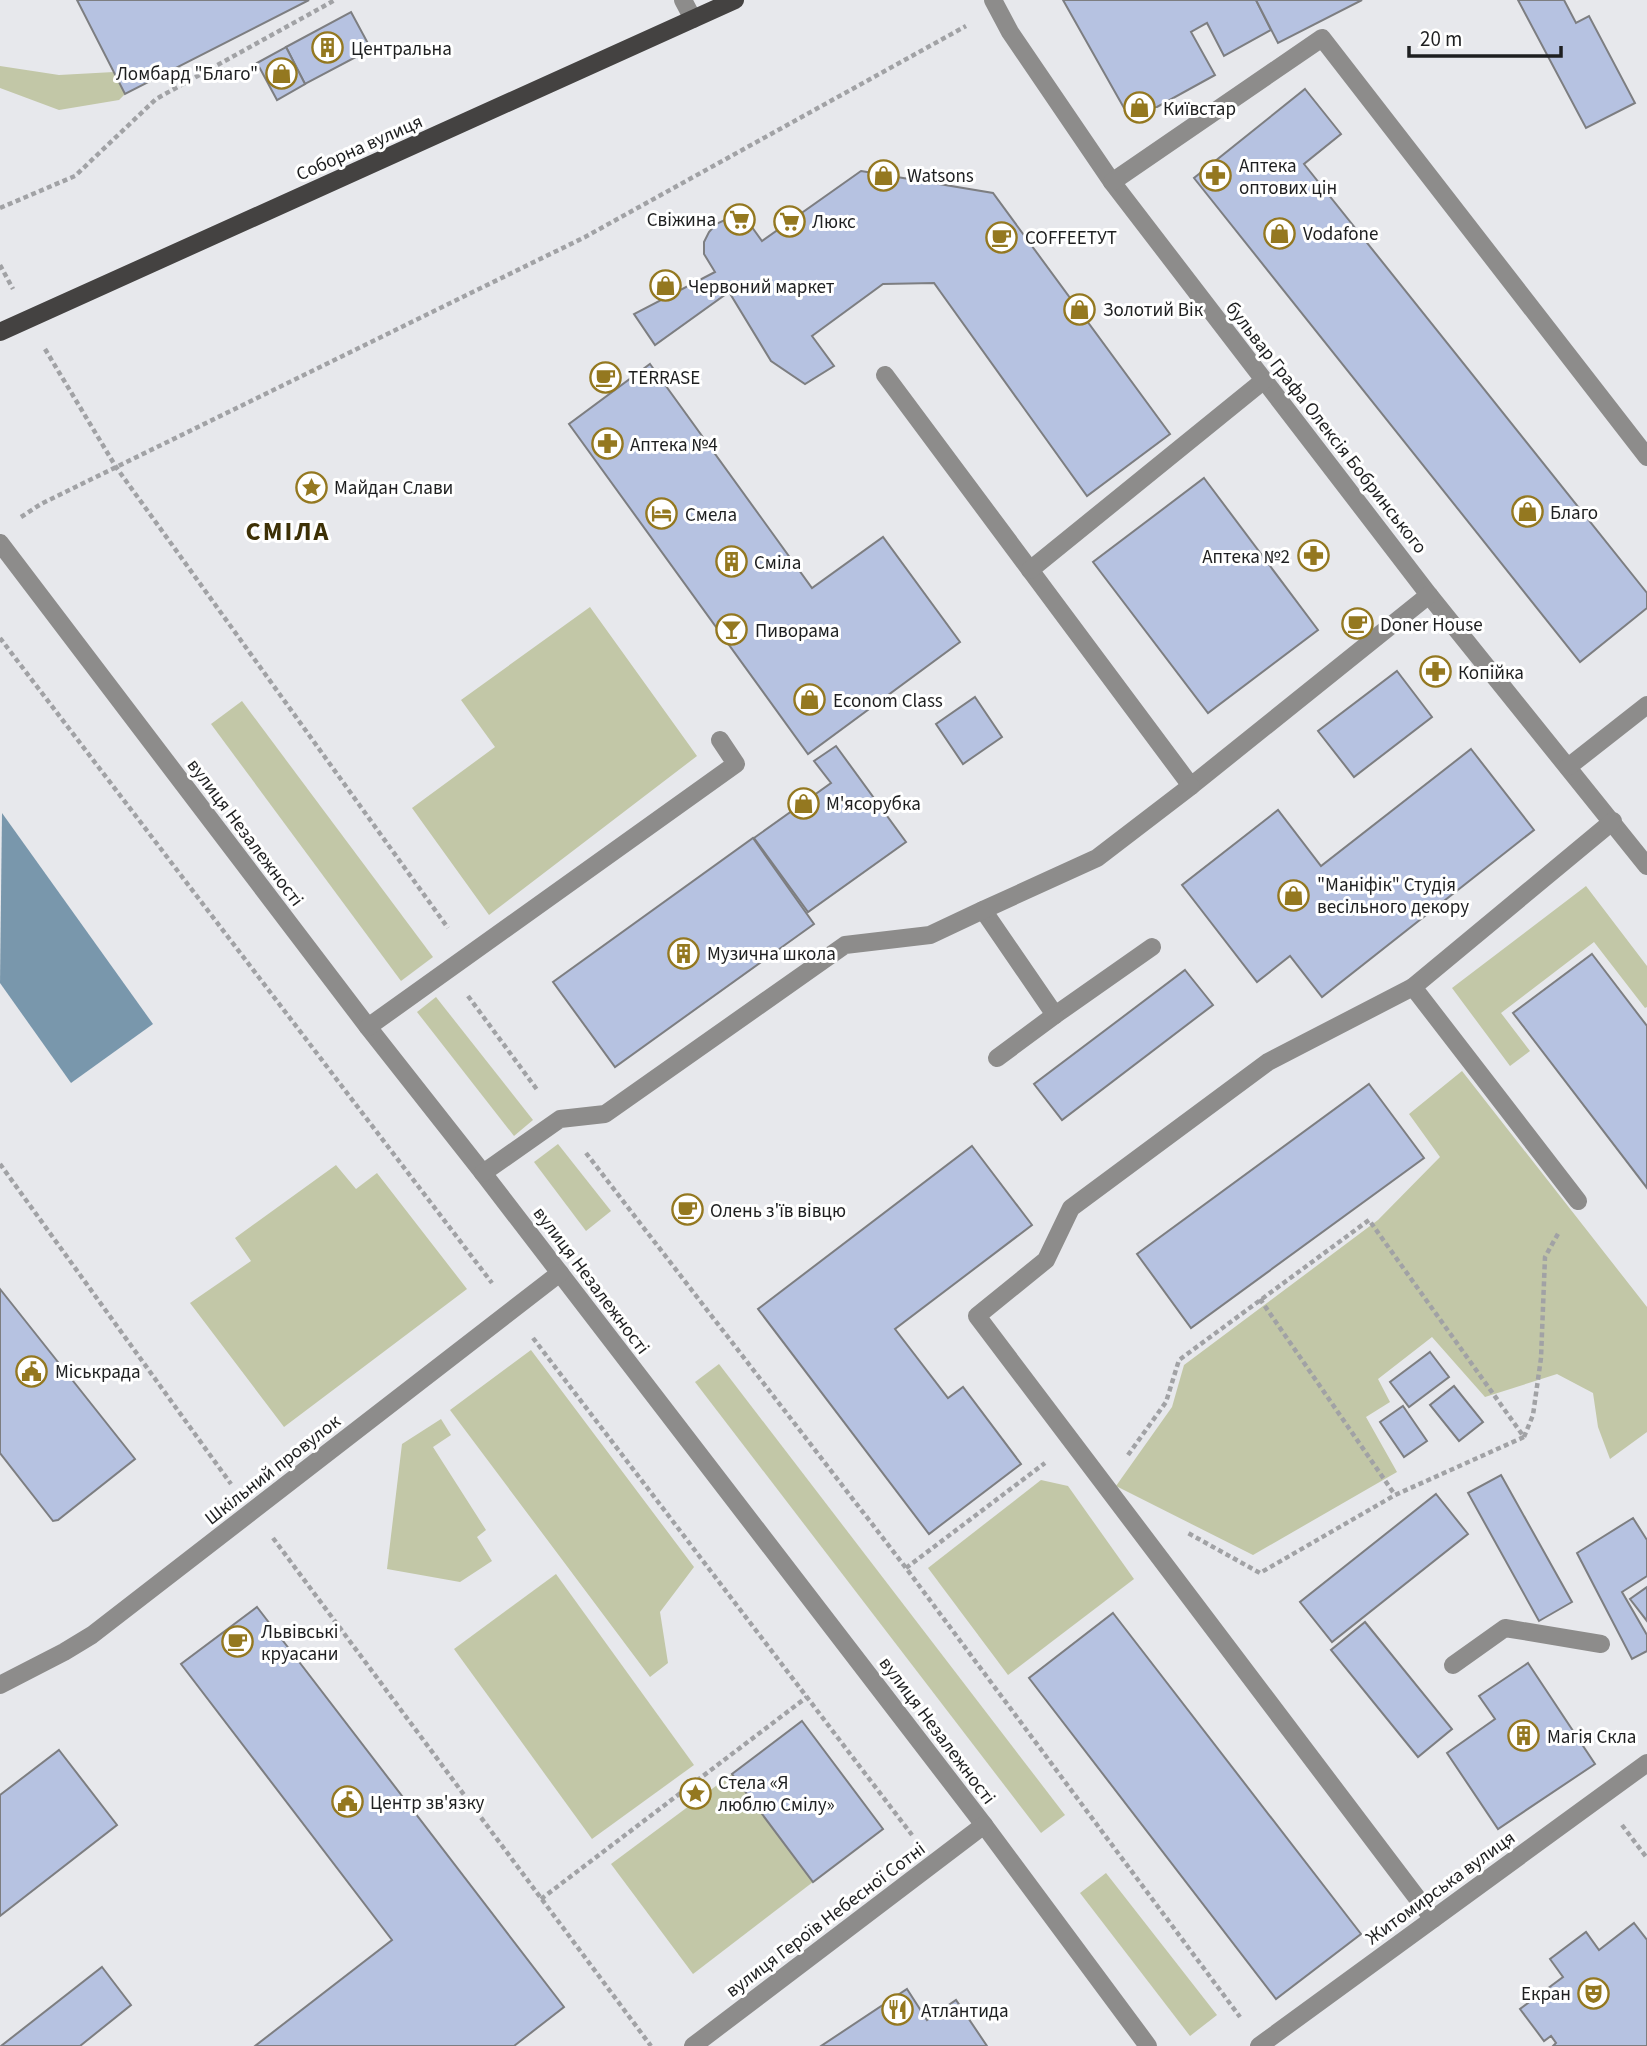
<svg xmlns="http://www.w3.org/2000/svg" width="1647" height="2046" font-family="'Source Sans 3',sans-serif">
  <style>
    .green { fill: #c2c7a7 }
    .water { fill: #7997ac }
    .building { fill: #b6c2e1; stroke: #7d7e81; stroke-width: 2 }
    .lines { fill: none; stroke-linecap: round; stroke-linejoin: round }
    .path { stroke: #a1a2a5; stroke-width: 4.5; stroke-dasharray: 5 3.5; stroke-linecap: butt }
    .minor { stroke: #8d8c8b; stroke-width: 18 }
    .major { stroke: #444241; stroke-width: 18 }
    .labels { text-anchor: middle; stroke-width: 6; stroke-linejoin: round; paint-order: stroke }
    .poi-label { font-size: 19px; fill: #1e1f20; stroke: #fff; text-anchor: start }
    .street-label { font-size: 19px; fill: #1e1f20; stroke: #fff }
    .district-label { font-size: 26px; font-weight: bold; letter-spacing: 2px; fill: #3d3005; stroke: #fff }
  </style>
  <rect width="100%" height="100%" fill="#e7e8ec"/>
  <!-- green -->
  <g class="green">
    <path d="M0 66 59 75 114 72 125 94 119 100 59 110 0 88Z"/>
    <path d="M590 607 697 756 489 915 412 808 495 747 461 700Z"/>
    <path d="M242 701 433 957 401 981 211 724Z"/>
    <path d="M1586 886 1647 966V1007L1645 1008 1594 942 1501 1013 1530 1051 1510 1066 1452 988Z"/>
    <path d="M436 997 533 1120 514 1136 417 1012Z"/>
    <path d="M1462 1071 1647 1307V1432L1610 1459 1598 1427 1593 1393 1557 1374 1485 1397 1432 1337 1378 1379 1390 1402 1366 1417 1397 1472 1253 1555 1116 1486 1172 1407 1184 1365 1378 1220 1440 1157 1409 1114Z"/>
    <path d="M558 1144 611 1211 586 1231 534 1162Z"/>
    <path d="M336 1165 356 1189 377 1173 467 1289 284 1427 190 1303 251 1261 235 1238Z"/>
    <path d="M531 1350 694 1567 660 1612 668 1663 650 1677 450 1410Z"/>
    <path d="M719 1364 1065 1815 1041 1833 695 1382Z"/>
    <path d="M441 1419 451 1435 433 1447 486 1530 477 1537 492 1561 460 1582 387 1569 402 1444Z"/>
    <path d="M1041 1480 1068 1486 1134 1579 1008 1675 928 1568Z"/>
    <path d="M556 1574 694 1765 592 1839 454 1649Z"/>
    <path d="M732 1774 813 1882 693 1974 611 1864Z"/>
    <path d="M1106 1873 1217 2015 1190 2036 1080 1893Z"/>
  </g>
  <!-- water -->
  <path class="water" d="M2 813 153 1024 71 1083 0 983Z"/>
  <!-- building -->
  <g class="building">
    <path d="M77 0H309L125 94Z"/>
    <path d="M1063 0H1256L1271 30 1224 56 1207 23 1191 32 1215 75 1157 107 1124 108Z"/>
    <path d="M1256 0H1362L1278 43Z"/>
    <path d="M1518 0H1564L1576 23 1589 16 1635 103 1586 128Z"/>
    <path d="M351 12 371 49 305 84 286 47Z"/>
    <path d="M286 47 305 84 277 100 257 63Z"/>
    <path d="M1305 89 1341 134 1304 164 1647 593V608L1580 662 1194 178Z"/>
    <path d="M861 171 993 193 1170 434 1087 496 934 283 883 284 812 336 834 366 805 384 771 361 729 292 655 345 634 314 715 272 704 254V242L709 232 716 224 727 219H738L749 223 762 241Z"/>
    <path d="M650 364 812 588 883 537 960 642 808 754 569 424Z"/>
    <path d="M1204 478 1318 630 1208 713 1093 562Z"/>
    <path d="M1397 671 1432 717 1354 777 1318 731Z"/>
    <path d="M975 697 1002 737 963 764 936 724Z"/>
    <path d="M836 746 906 842 808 912 754 838 831 783 814 761Z"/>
    <path d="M1471 749 1534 830 1322 997 1290 956 1257 982 1182 885 1278 810 1321 866Z"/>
    <path d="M753 838 814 924 615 1067 553 982Z"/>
    <path d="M1592 954 1647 1026V1188L1513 1013Z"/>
    <path d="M1185 970 1213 1005 1062 1120 1034 1084Z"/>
    <path d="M1369 1084 1424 1158 1191 1328 1137 1254Z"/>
    <path d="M972 1146 1032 1225 895 1329 948 1398 963 1387 1021 1464 929 1534 758 1309Z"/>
    <path d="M0 1289 135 1459 58 1520 53 1521 0 1453Z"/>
    <path d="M1430 1352 1449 1377 1409 1407 1390 1382Z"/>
    <path d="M1454 1386 1483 1422 1459 1441 1430 1405Z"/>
    <path d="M1403 1406 1427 1441 1404 1457 1380 1422Z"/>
    <path d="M1501 1475 1572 1602 1539 1621 1468 1493Z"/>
    <path d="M1436 1494 1468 1534 1332 1642 1300 1602Z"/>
    <path d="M1633 1518 1647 1540V1576L1622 1592 1647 1635V1651L1632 1659 1577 1553Z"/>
    <path d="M1647 1587V1621L1630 1599Z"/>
    <path d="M257 1607 564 2007 514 2046H255L392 1940 181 1664Z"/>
    <path d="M1113 1613 1361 1934 1276 1999 1029 1678Z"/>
    <path d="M1365 1622 1452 1729 1418 1757 1331 1650Z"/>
    <path d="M1528 1663 1595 1764 1498 1829 1447 1753 1495 1719 1479 1696Z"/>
    <path d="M802 1721 883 1829 813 1882 732 1774Z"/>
    <path d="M59 1750 117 1825 0 1916V1795Z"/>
    <path d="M1634 1923 1647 1940V2046H1553L1556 2043 1551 2036 1544 2041 1520 2009 1563 1977 1550 1959 1586 1932 1599 1950Z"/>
    <path d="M102 1967 131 2005 80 2046H1Z"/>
    <path d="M907 1989 927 2020 956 2000 987 2046H821Z"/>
  </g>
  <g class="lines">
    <!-- path -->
    <g class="path">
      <path d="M0 208 75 176 156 99 335 0"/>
      <path d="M0 265 13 289"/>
      <path d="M45 349 116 467 448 928"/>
      <path d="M21 517 41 504 585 237 966 26"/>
      <path d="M0 638 492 1283"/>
      <path d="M468 996 538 1091"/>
      <path d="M586 1153 906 1568 1240 2017"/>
      <path d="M0 1164 231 1484"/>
      <path d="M1260 1299 1395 1495"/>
      <path d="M533 1338 912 1835"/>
      <path d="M1524 1437 1533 1415 1541 1358 1545 1257 1559 1232"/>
      <path d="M1128 1455 1166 1402 1179 1360 1369 1220 1524 1437 1395 1495 1260 1573 1188 1533"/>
      <path d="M273 1538 651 2046"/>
      <path d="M906 1568 1045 1463"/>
      <path d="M1622 1825 1647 1858"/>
      <path d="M541 1899 807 1697"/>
    </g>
    <!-- minor -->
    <g class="minor">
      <path d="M683 0 693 19"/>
      <path d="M993 0 1010 32 1112 182 1429 595 1647 866"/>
      <path d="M1112 182 1322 38 1647 457"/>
      <path d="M885 375 1191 786 1429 595"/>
      <path d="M0 543 368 1027 483 1173 984 1825 1148 2046"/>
      <path d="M1030 570 1263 381"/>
      <path d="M1568 767 1647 705"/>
      <path d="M983 910 1055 1015 1152 947"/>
      <path d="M1413 987 1268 1062 1071 1208 1046 1260 977 1316 1433 1919"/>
      <path d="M368 1027 736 764 720 740"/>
      <path d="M997 1058 1055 1015"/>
      <path d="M483 1173 560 1119 605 1114 845 945 930 935 983 910 1097 858 1191 786"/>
      <path d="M1578 1201 1413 987 1613 821"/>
      <path d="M1453 1665 1505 1628 1601 1644"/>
      <path d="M0 1685 64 1652 92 1635 560 1273"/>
      <path d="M693 2046 984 1825"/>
      <path d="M1259 2046 1647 1763"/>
    </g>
    <!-- major -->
    <path class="major" d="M0 332 735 0"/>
  </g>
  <!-- icons -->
  <defs>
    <symbol id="building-ring" viewBox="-11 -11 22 22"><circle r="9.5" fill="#fff" stroke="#947820" stroke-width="1.5"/><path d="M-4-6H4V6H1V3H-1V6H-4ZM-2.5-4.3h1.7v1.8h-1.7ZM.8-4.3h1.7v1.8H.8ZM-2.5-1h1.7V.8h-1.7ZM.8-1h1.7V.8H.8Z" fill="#947820"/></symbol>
    <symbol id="shop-ring" viewBox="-11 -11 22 22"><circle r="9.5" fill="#fff" stroke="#947820" stroke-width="1.5"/><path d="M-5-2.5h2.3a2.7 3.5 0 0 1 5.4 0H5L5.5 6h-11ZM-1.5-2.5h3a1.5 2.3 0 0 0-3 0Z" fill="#947820"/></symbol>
    <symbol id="pharmacy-ring" viewBox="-11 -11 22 22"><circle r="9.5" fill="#fff" stroke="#947820" stroke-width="1.5"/><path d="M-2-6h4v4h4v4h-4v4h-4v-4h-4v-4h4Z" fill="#947820"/></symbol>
    <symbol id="supermarket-ring" viewBox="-11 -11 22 22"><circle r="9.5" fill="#fff" stroke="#947820" stroke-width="1.5"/><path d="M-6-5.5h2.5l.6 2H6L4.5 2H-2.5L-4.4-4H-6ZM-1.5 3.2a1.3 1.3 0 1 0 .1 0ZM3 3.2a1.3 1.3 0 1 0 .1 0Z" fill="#947820"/></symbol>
    <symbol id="cafe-ring" viewBox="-11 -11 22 22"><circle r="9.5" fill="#fff" stroke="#947820" stroke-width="1.5"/><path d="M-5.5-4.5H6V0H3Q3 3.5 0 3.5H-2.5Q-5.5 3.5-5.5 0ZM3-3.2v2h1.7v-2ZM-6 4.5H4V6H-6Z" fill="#947820"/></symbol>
    <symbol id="sight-ring" viewBox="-11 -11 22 22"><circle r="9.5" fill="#fff" stroke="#947820" stroke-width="1.5"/><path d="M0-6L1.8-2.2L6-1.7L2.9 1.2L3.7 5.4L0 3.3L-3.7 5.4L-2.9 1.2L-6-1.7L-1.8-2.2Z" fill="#947820"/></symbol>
    <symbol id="hotel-ring" viewBox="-11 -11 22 22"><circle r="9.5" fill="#fff" stroke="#947820" stroke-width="1.5"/><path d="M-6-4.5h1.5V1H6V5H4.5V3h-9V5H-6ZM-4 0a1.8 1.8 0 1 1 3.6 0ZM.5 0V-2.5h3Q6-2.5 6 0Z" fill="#947820"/></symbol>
    <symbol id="bar-ring" viewBox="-11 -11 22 22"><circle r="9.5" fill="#fff" stroke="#947820" stroke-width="1.5"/><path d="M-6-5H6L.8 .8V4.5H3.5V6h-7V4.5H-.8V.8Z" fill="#947820"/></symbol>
    <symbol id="civic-ring" viewBox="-11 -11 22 22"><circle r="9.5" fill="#fff" stroke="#947820" stroke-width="1.5"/><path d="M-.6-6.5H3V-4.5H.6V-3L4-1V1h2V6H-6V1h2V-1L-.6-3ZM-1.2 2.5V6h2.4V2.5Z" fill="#947820"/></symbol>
    <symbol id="theatre-ring" viewBox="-11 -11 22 22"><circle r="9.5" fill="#fff" stroke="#947820" stroke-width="1.5"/><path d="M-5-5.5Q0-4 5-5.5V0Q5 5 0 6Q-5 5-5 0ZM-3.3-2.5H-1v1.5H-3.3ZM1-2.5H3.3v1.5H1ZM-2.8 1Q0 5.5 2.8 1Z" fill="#947820"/></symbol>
    <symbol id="restaurant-ring" viewBox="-11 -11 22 22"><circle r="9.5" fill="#fff" stroke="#947820" stroke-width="1.5"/><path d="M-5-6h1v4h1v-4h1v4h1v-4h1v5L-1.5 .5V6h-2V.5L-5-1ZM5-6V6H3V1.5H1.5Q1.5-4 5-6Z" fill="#947820"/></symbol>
  </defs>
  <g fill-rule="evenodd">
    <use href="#building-ring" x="310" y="30" width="35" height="35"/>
    <use href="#shop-ring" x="264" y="56" width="35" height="35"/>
    <use href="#shop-ring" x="1122" y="90" width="35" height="35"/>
    <use href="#shop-ring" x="866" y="158" width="35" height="35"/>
    <use href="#pharmacy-ring" x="1198" y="158" width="35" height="35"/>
    <use href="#supermarket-ring" x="722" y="202" width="35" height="35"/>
    <use href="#supermarket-ring" x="772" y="204" width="35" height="35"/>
    <use href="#shop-ring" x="1262" y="216" width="35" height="35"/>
    <use href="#cafe-ring" x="984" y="220" width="35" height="35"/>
    <use href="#shop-ring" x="648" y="268" width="35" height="35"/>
    <use href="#shop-ring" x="1062" y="292" width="35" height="35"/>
    <use href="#cafe-ring" x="588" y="360" width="35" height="35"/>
    <use href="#pharmacy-ring" x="590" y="426" width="35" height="35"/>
    <use href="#sight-ring" x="294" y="470" width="35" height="35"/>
    <use href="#shop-ring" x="1510" y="494" width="35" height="35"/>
    <use href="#hotel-ring" x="644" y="496" width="35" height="35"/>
    <use href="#pharmacy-ring" x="1296" y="538" width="35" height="35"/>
    <use href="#building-ring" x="714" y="544" width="35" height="35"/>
    <use href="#cafe-ring" x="1340" y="606" width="35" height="35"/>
    <use href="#bar-ring" x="714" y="612" width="35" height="35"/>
    <use href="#pharmacy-ring" x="1418" y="654" width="35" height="35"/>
    <use href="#shop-ring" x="792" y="682" width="35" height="35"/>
    <use href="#shop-ring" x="786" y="786" width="35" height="35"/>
    <use href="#shop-ring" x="1276" y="878" width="35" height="35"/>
    <use href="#building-ring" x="666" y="936" width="35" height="35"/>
    <use href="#cafe-ring" x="670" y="1192" width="35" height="35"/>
    <use href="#civic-ring" x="14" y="1354" width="35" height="35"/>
    <use href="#cafe-ring" x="220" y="1624" width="35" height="35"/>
    <use href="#building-ring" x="1506" y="1718" width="35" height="35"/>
    <use href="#sight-ring" x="678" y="1776" width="35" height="35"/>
    <use href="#civic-ring" x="330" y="1784" width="35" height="35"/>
    <use href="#theatre-ring" x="1576" y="1976" width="35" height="35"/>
    <use href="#restaurant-ring" x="880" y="1992" width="35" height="35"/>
  </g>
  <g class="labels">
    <!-- poi labels -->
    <g class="poi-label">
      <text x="351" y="55">Центральна</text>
      <text x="258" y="80" text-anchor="end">Ломбард "Благо"</text>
      <text x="1163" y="115">Київстар</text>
      <text x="1239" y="172">Аптека<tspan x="1239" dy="22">оптових цін</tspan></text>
      <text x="907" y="182">Watsons</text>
      <text x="716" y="226" text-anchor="end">Свіжина</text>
      <text x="812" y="228">Люкс</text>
      <text x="1303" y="240">Vodafone</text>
      <text x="1025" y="244">COFFEEТУТ</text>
      <text x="688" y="293">Червоний маркет</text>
      <text x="1103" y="316">Золотий Вік</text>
      <text x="628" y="384">TERRASE</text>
      <text x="630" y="451">Аптека №4</text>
      <text x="334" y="494">Майдан Слави</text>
      <text x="1550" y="519">Благо</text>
      <text x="685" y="521">Смела</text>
      <text x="1290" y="563" text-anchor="end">Аптека №2</text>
      <text x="754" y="569">Сміла</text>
      <text x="1380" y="631">Doner House</text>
      <text x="755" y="637">Пиворама</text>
      <text x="1458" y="679">Копiйка</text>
      <text x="833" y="707">Econom Class</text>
      <text x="826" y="810">М'ясорубка</text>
      <text x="1317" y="891">"Маніфік" Студія<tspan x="1317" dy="22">весільного декору</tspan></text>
      <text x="707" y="960">Музична школа</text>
      <text x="710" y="1217">Олень з'їв вівцю</text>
      <text x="55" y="1378">Міськрада</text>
      <text x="261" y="1638">Львівські<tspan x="261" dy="22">круасани</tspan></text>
      <text x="1547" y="1743">Магія Скла</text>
      <text x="718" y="1789">Стела «Я<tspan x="718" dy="22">люблю Смілу»</tspan></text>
      <text x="370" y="1809">Центр зв'язку</text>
      <text x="1571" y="2000" text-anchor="end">Екран</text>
      <text x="921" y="2017">Атлантида</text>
    </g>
    <!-- street labels -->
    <g class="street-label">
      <text transform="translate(359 147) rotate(-24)" y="7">Соборна вулиця</text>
      <text transform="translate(1327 427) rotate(52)" y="7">бульвар Графа Олексія Бобринського</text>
      <text transform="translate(246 832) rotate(53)" y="7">вулиця Незалежності</text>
      <text transform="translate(592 1280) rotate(53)" y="7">вулиця Незалежності</text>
      <text transform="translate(272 1469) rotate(-38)" y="7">Шкільний провулок</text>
      <text transform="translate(938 1730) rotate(53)" y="7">вулиця Незалежності</text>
      <text transform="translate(1440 1887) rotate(-36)" y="7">Житомирська вулиця</text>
      <text transform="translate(825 1919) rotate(-37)" y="7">вулиця Героїв Небесної Сотні</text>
    </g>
    <!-- district labels -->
    <g class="district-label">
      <text x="288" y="540">СМІЛА</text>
    </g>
  </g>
  <!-- scale -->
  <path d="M1409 46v10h152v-10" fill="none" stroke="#1e1f20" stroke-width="3.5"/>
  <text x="1420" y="46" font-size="21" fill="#1e1f20" stroke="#ffffff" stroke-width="5" paint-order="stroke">20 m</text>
</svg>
